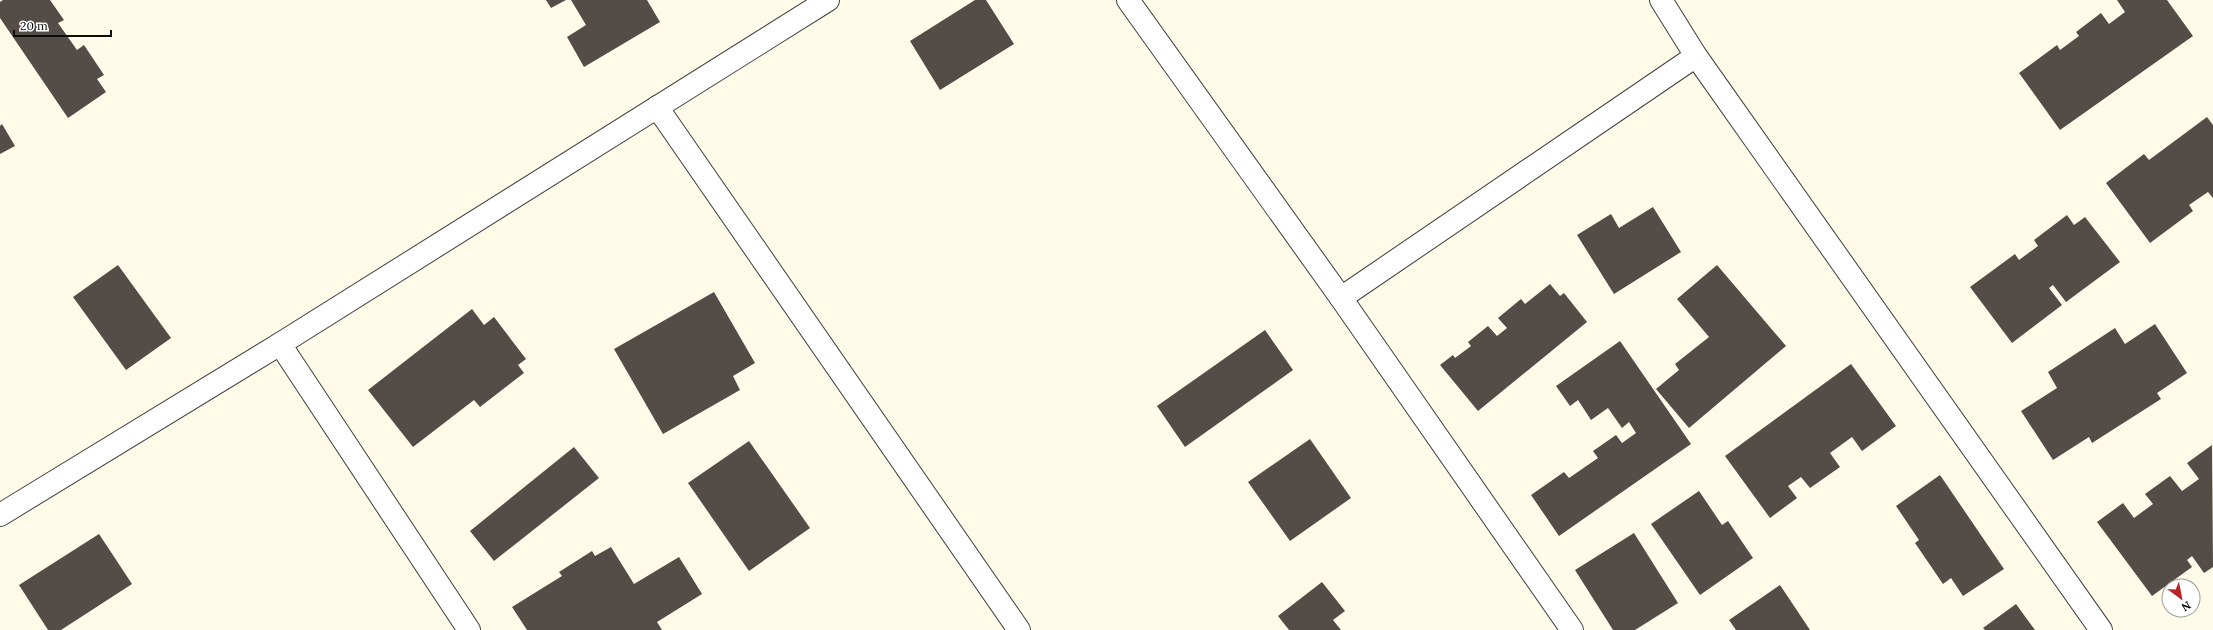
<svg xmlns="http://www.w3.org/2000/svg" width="2213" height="630" font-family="Lora,serif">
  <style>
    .building { fill: #534c47 }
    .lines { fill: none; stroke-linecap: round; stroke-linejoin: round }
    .minor-casing { stroke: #3e3e3e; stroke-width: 24 }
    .minor { stroke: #fff; stroke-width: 22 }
  </style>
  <rect width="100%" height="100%" fill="#fffbe8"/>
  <!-- building -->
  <g class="building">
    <path d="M3 0H50L64 20 58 23 77 50 84 45 104 75 97 79 106 92 68 118 0 18V2Z"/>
    <path d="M546 0H566L551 8Z"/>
    <path d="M571 0H647L660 22 584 67 567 37 586 25Z"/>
    <path d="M975 0H986L1014 44 940 90 910 41Z"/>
    <path d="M2117 0H2167L2193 36 2060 130 2019 73 2057 45 2060 50 2079 36 2076 32 2101 13 2109 24 2125 12Z"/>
    <path d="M2207 117 2213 125V198L2208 192 2189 205 2193 211 2150 243 2106 183 2144 154 2149 160Z"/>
    <path d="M2 124 15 146 0 154V126Z"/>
    <path d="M1653 207 1681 252 1614 294 1577 235 1611 214 1619 228Z"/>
    <path d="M2067 215 2074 225 2085 217 2120 262 2066 302 2053 285 2049 288 2062 305 2012 343 1970 287 2015 254 2019 260 2038 246 2034 240Z"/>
    <path d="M118 265 171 338 126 370 73 297Z"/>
    <path d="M1717 265 1786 346 1689 428 1656 389 1679 370 1675 364 1709 337 1677 299Z"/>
    <path d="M1550 284 1560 296 1564 293 1587 322 1478 411 1440 365 1453 355 1455 358 1471 346 1468 342 1488 326 1497 336 1507 328 1498 318 1521 299 1525 304Z"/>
    <path d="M714 292 755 363 733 376 740 390 663 434 614 349Z"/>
    <path d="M472 309 484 325 494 317 526 359 518 365 524 373 480 407 474 400 413 447 368 390Z"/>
    <path d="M2155 324 2187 373 2157 393 2161 399 2092 443 2089 437 2053 460 2021 411 2057 388 2048 372 2115 328 2125 344Z"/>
    <path d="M1265 330 1293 370 1185 447 1157 406Z"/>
    <path d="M1620 341 1691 444 1559 536 1531 495 1564 472 1569 478 1598 458 1593 451 1616 435 1622 443 1636 433 1629 422 1622 428 1608 408 1591 420 1578 400 1570 406 1556 386Z"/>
    <path d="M1851 364 1896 426 1862 451 1852 437 1830 453 1840 467 1810 488 1801 477 1788 486 1797 498 1770 518 1725 456Z"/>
    <path d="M1310 439 1351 498 1290 541 1248 482Z"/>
    <path d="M749 441 810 528 749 571 688 483Z"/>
    <path d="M2212 445 2213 567 2204 573 2192 556 2187 560 2192 567 2152 596 2097 522 2123 503 2134 518 2153 504 2145 494 2170 476 2182 491 2199 479 2187 463Z"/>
    <path d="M574 447 599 478 494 561 470 531Z"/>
    <path d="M1940 475 2004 569 1963 596 1951 578 1943 584 1915 543 1919 540 1896 506Z"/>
    <path d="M1699 491 1722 525 1728 521 1753 558 1700 595 1651 524Z"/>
    <path d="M1634 533 1678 603 1635 630H1613L1575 570Z"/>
    <path d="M99 534 132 584 61 630H48L19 585Z"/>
    <path d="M611 547 634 584 679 557 702 594 657 622 662 630H527L512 607 562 576 559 572 592 551 595 556Z"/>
    <path d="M1322 582 1345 611 1333 620 1341 630H1289L1278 616Z"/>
    <path d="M1780 585 1810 630H1736L1729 620Z"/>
    <path d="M2016 604 2035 630H1985L1983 628Z"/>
  </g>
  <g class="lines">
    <defs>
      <g id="minor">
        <path d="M1128 0 1341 298 1572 630"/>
        <path d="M1661 0 1696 56 2101 630"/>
        <path d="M657 107 1019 630"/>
        <path d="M1341 298 1696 56"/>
        <path d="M280 344 469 630"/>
        <path d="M0 515 280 344 828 0"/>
      </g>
    </defs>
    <!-- minor casing -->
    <use href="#minor" class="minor-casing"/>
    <!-- minor -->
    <use href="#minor" class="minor"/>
  </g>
  <!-- north arrow -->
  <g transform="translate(2181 598) rotate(148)"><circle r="19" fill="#ffffff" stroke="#9d9d9d"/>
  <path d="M0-3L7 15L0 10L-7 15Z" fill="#ba2326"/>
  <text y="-6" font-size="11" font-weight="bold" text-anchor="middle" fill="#0b0b0b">N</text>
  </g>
  <!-- scale -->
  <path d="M14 30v6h97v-6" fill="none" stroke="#0b0b0b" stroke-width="2"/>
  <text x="20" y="30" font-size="12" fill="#0b0b0b" stroke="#ffffff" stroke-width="3" paint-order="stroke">20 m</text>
</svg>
